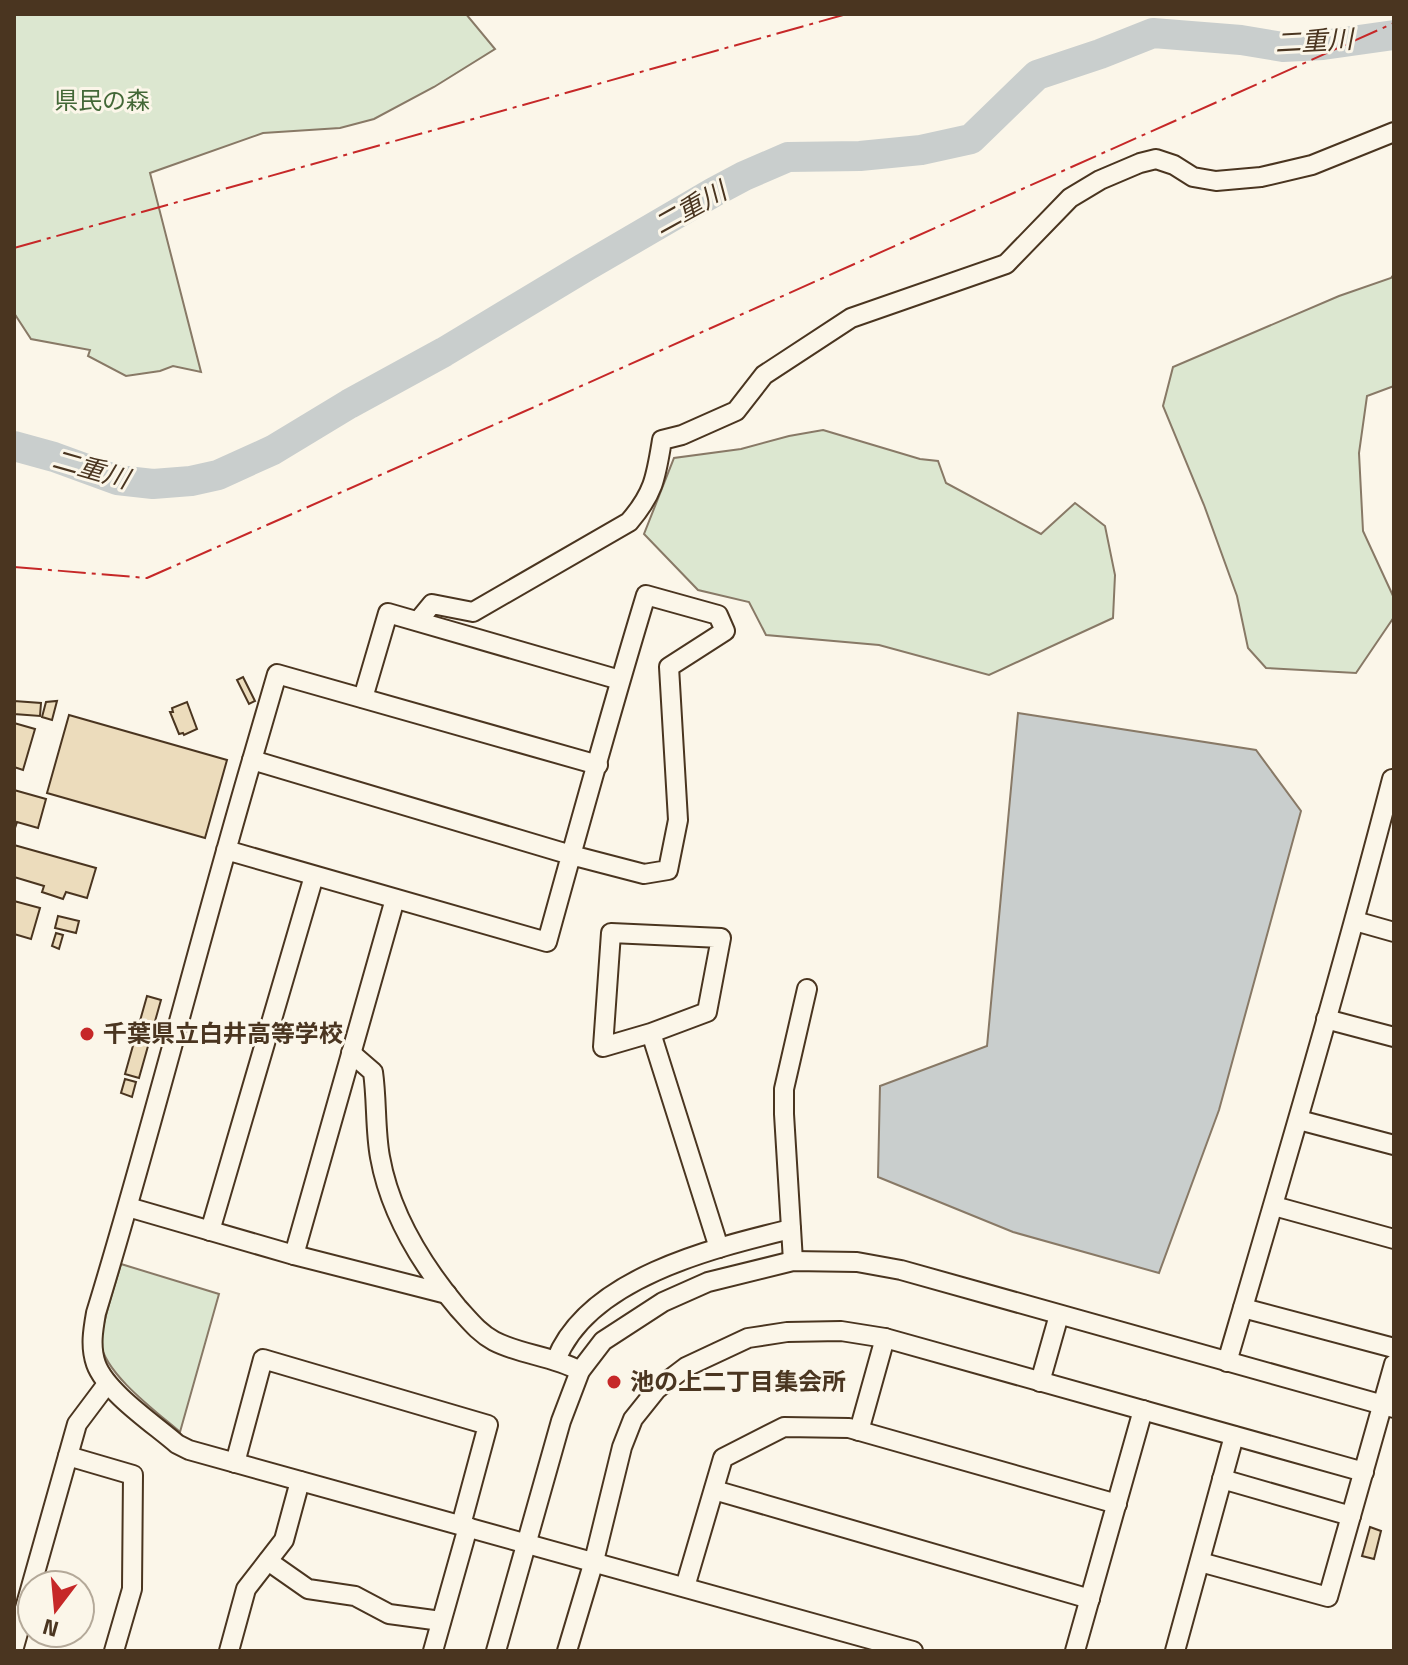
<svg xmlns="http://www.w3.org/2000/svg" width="1408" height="1665" font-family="'Titillium Web','Noto Sans JP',sans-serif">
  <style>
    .green { fill: #dce7d0; stroke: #887966; stroke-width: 2 }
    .water { fill: #c9cecd; stroke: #887966; stroke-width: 2 }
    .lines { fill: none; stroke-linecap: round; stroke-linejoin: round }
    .river { stroke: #c9cecd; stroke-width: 30 }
    .building { fill: #ecdcbc; stroke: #4a3520; stroke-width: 2 }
    .minor-casing { stroke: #4a3520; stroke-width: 22 }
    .minor { stroke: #fbf6e9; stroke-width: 18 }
    .power { stroke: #c62828; stroke-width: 2; stroke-dasharray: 28 6 4 6; stroke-linecap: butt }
    .poi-dot { fill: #c62828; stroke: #fbf6e9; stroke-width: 3 }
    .labels { text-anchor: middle; stroke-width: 6; stroke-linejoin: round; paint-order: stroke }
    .park-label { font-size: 24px; fill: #436837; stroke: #fbf6e9 }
    .poi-label { font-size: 24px; font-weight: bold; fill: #4a3520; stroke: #fbf6e9; text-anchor: start }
    .water-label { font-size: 26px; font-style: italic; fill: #4a3520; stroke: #fbf6e9 }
  </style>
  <rect width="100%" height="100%" fill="#fbf6e9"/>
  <!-- green -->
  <g class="green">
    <path d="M14 14H466L495 49 434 87 374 119 340 128 263 133 150 173 201 372 173 366 160 371 126 376 88 356 90 350 31 339 14 313Z"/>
    <path d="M1394 274V386L1367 396 1359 453 1363 531 1394 598V617L1356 673 1266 668 1248 648 1237 596 1204 505 1163 406 1173 367 1339 296 1391 278Z"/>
    <path d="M823 430 920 459 938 461 946 483 1041 534 1075 503 1105 526 1115 575 1113 618 989 675 879 645 766 635 749 602 698 590 644 534 674 458 741 449 789 436Z"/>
    <path d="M121 1264 219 1294 180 1432C158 1413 105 1374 101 1344 100 1328 116 1282 121 1264Z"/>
  </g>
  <!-- water -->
  <path class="water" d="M1018 713 1256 750 1301 811 1219 1110 1159 1273 1013 1232 878 1177 880 1086 987 1046Z"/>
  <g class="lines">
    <!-- river -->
    <path class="river" d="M14 446 54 457 117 480 153 484 191 481 218 475 273 450 349 404 444 352 587 266 714 192 744 176 788 157 860 156 921 150 971 139 1037 75 1100 54 1153 33 1241 40 1283 47 1323 45 1394 35"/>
  </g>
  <!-- building -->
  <g class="building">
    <path d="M243 677 255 701 249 704 237 680Z"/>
    <path d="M14 701 41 703 40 716 14 714Z"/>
    <path d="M57 701 52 720 42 717 46 702Z"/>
    <path d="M187 702 197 729 184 735 183 733 179 734 170 712H173L172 708Z"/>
    <path d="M69 715 227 760 205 838 47 793Z"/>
    <path d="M14 723 35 729 23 770 14 767Z"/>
    <path d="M14 790 46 799 38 828 17 822 14 831Z"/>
    <path d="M14 845 96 868 87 898 66 892 63 899 42 892 44 886 14 877Z"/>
    <path d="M14 901 40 908 31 939 14 934Z"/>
    <path d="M58 916 79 921 76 933 55 928Z"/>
    <path d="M56 933 63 935 59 949 52 946Z"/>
    <path d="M147 996 161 1000 139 1078 125 1074Z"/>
    <path d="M125 1079 136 1082 132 1097 121 1093Z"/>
    <path d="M1370 1527 1381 1531 1374 1559 1362 1556Z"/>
  </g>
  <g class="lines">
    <defs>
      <g id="minor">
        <path d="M418 621 432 604 473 612 629 522C654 493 656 477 662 440L682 435 736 411 764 375 851 318 1006 264 1070 198 1100 180 1140 163 1156 159 1174 165 1193 177 1216 181 1261 177 1312 165 1394 132"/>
        <path d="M363 698 388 613 620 680"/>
        <path d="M252 760 277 674 598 765"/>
        <path d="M226 850 547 942C579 826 611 710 646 595L718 615 725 631 669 667 678 820 668 870 644 874 571 855 252 760C198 944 152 1130 96 1313 93 1330 90 1347 96 1364 106 1392 154 1424 177 1444L189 1450 913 1651"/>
        <path d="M1355 921 1394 932"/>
        <path d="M1326 1019 1394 1037"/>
        <path d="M651 1033 707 1012 721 938 611 933 603 1047 651 1033 719 1248"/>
        <path d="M351 1053 373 1072C377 1100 375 1130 380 1157 390 1213 422 1265 458 1308 469 1320 479 1333 494 1341 521 1355 553 1356 580 1371"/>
        <path d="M1299 1120 1394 1145"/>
        <path d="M1274 1206 1394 1239"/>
        <path d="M128 1207 294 1255 447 1294"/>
        <path d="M210 1231 314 876"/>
        <path d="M294 1255 395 899"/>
        <path d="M793 1261 784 1114V1089L807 989"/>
        <path d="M1243 1308 1394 1348"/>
        <path d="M556 1360C588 1278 713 1248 791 1229"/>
        <path d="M1227 1362C1284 1168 1341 975 1392 779L1394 780"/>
        <path d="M1040 1382 1059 1315"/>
        <path d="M859 1431 885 1338"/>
        <path d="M68 1456 133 1475 132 1589 114 1651"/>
        <path d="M235 1463 263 1359 488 1425 461 1525"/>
        <path d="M1222 1479 1351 1516"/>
        <path d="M714 1490 1090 1599"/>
        <path d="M268 1561 308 1589 355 1596 389 1614 441 1621"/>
        <path d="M1200 1562 1328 1597 1394 1364"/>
        <path d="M685 1587 723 1458 784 1427 849 1428 1117 1504"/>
        <path d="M14 1647 77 1424 107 1384"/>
        <path d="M229 1651 246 1589 284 1540 300 1481"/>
        <path d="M433 1651 468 1527"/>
        <path d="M496 1651 561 1421 580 1371 603 1341 663 1302 708 1282 793 1261 857 1262 901 1270 1394 1408"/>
        <path d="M567 1651 594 1561 622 1447 633 1419 657 1389 686 1367 748 1338 787 1332 841 1331 885 1338 1364 1472"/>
        <path d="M1075 1651 1143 1410"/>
        <path d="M1175 1651 1234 1436"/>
      </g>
    </defs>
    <!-- minor casing -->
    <use href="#minor" class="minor-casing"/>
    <!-- minor -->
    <use href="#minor" class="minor"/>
    <!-- power -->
    <g class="power">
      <path d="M14 248 847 14"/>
      <path d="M14 567 147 578 523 412 1394 23"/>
    </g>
  </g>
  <!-- markers -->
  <g class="poi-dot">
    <circle cx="87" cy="1034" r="8"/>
    <circle cx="614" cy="1382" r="8"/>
  </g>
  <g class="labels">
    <!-- park labels -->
    <g class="park-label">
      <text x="102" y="109">県民の森</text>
    </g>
    <!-- poi labels -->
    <g class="poi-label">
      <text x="103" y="1042">千葉県立白井高等学校</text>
      <text x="630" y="1390">池の上二丁目集会所</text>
    </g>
    <!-- water labels -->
    <g class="water-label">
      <text transform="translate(1314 41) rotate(-3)" y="9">二重川</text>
      <text transform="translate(690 208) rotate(-29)" y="9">二重川</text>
      <text transform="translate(91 469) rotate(16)" y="9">二重川</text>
    </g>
  </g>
  <!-- border -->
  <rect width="1408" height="1665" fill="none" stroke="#4a3520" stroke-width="32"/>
  <!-- north arrow -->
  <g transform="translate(56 1609) rotate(196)"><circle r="38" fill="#fbf6e9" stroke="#b4a999" stroke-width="2"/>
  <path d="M0-6L14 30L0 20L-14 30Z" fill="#c62828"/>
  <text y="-12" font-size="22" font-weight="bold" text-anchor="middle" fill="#4a3520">N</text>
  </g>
</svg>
